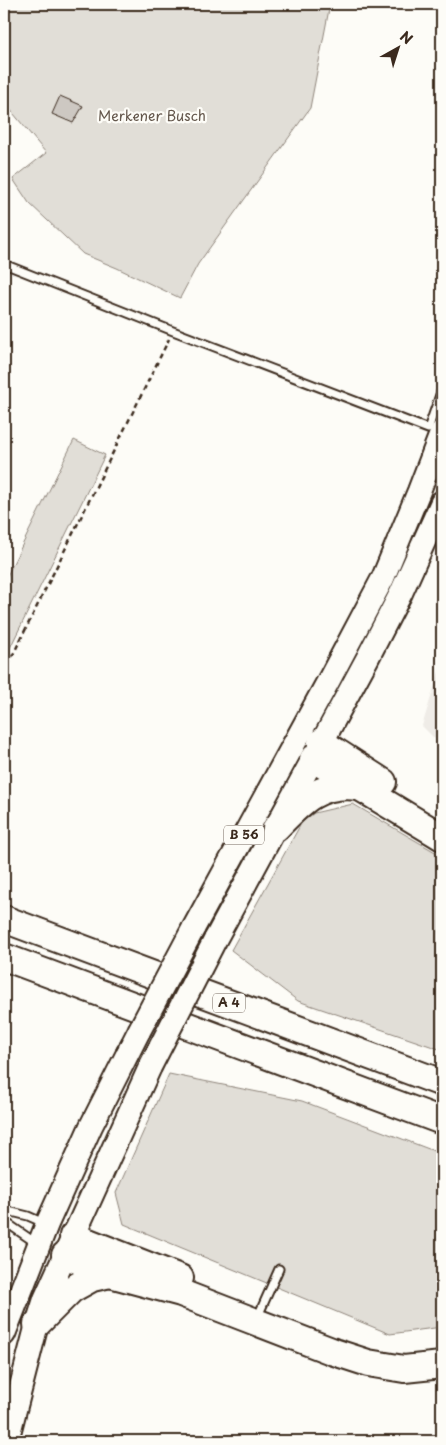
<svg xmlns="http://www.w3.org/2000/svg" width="446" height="1445" font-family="'Playpen Sans',sans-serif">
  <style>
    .built { fill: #efece7 }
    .green { fill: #e1ded7; stroke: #8e847a }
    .building { fill: #cdc8c2; stroke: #3b2a1e }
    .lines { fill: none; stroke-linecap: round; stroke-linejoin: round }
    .service-casing { stroke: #3b2a1e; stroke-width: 11 }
    .primary-casing { stroke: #3b2a1e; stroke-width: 26 }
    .motorway-casing { stroke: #3b2a1e; stroke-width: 30 }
    .path { stroke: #3b2a1e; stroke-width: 2.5; stroke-dasharray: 5 4; stroke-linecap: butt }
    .service { stroke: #fdfcf7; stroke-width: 7 }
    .primary { stroke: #fdfcf7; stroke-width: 22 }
    .motorway { stroke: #fdfcf7; stroke-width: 26 }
    .primary-bridge-casing { stroke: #3b2a1e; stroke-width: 26; stroke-linecap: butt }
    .path-bridge { stroke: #3b2a1e; stroke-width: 2.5; stroke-dasharray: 5 4; stroke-linecap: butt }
    .primary-bridge { stroke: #fdfcf7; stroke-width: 22 }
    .labels { text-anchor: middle; stroke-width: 4.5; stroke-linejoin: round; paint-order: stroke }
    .shield { fill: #fdfcf7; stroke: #75695f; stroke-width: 1 }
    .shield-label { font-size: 12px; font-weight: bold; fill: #3b2a1e }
    .park-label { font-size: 14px; fill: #64574c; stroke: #fdfcf7 }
  </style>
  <rect width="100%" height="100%" fill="#fdfcf7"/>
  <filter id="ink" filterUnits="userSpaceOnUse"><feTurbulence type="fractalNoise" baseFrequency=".02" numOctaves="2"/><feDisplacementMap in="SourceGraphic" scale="10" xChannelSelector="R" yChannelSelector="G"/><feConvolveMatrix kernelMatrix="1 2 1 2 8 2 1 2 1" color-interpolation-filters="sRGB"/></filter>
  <g filter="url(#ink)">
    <!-- built -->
    <path class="built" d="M442 662V746L422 726Z"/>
    <!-- green -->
    <g class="green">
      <path d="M4 4H330L310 108 198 264 180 298 117 268 83 254 29 203 13 179 46 153 4 102Z"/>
      <path d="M74 440 105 455 4 660V582Z"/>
      <path d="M353 804 442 856V1050L298 1001 231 950 302 822 314 813Z"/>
      <path d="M169 1074 302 1101 442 1154V1327L390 1334 124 1224 116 1193Z"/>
    </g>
    <!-- building -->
    <path class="building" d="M60 96 83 106 73 123 52 114Z"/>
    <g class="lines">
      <defs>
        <g id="service">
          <path d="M4 264 173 331 428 429 442 389"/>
          <path d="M4 1210 28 1216 44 1223"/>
          <path d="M4 1221 36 1243"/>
          <path d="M258 1316 279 1269"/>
        </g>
        <g id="primary">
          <path d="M193 929 330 678 383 578 419 491 442 431"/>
          <path d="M215 940 367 659 401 593 442 502"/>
          <path d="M4 1334 47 1224 91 1126 139 1031"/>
          <path d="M7 1441 37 1324 45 1299 150 1067"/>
        </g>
        <g id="motorway">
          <path d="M321 742 383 782"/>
          <path d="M313 759 442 837"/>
          <path d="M276 828C301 802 319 782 358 787"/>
          <path d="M4 919 442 1083"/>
          <path d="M4 957 442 1121"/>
          <path d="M73 1236 180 1278"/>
          <path d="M65 1255 110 1274 181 1293 334 1352 368 1363 404 1369 442 1365"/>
          <path d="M37 1324 72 1289 92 1278 110 1274"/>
        </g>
      </defs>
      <!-- service casing -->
      <use href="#service" class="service-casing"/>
      <!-- primary casing -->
      <use href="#primary" class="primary-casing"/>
      <!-- motorway casing -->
      <use href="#motorway" class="motorway-casing"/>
      <!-- path -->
      <path class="path" d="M4 673 169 339"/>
      <!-- service -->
      <use href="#service" class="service"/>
      <!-- primary -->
      <use href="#primary" class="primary"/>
      <!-- motorway -->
      <use href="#motorway" class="motorway"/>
      <defs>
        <g id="primary-bridge">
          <path d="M139 1031 193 929"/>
          <path d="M150 1067 215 940"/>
        </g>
      </defs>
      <!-- primary-bridge casing -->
      <use href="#primary-bridge" class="primary-bridge-casing"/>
      <!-- path-bridge -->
      <path class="path-bridge" d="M116 1050 123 1037"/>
      <!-- primary-bridge -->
      <use href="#primary-bridge" class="primary-bridge"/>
    </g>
  </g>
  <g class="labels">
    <!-- shield labels -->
    <g class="shield">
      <rect x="224" y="825.5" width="40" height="19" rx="4"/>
      <rect x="213" y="993.5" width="32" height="19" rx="4"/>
    </g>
    <g class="shield-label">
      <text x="244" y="839">B 56</text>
      <text x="229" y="1007">A 4</text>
    </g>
    <!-- park labels -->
    <g class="park-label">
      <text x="152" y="121">Merkener Busch</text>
    </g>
  </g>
  <!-- margin -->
  <rect width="446" height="1445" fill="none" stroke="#fdfcf7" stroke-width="20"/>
  <rect x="10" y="10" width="426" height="1425" fill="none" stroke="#3b2a1e" stroke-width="2" filter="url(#ink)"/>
  <!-- north arrow -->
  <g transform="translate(398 48) rotate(39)" stroke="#fdfcf7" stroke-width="4" paint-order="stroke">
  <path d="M0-4L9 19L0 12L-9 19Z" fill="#3b2a1e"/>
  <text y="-8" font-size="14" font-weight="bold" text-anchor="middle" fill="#3b2a1e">N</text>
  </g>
</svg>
